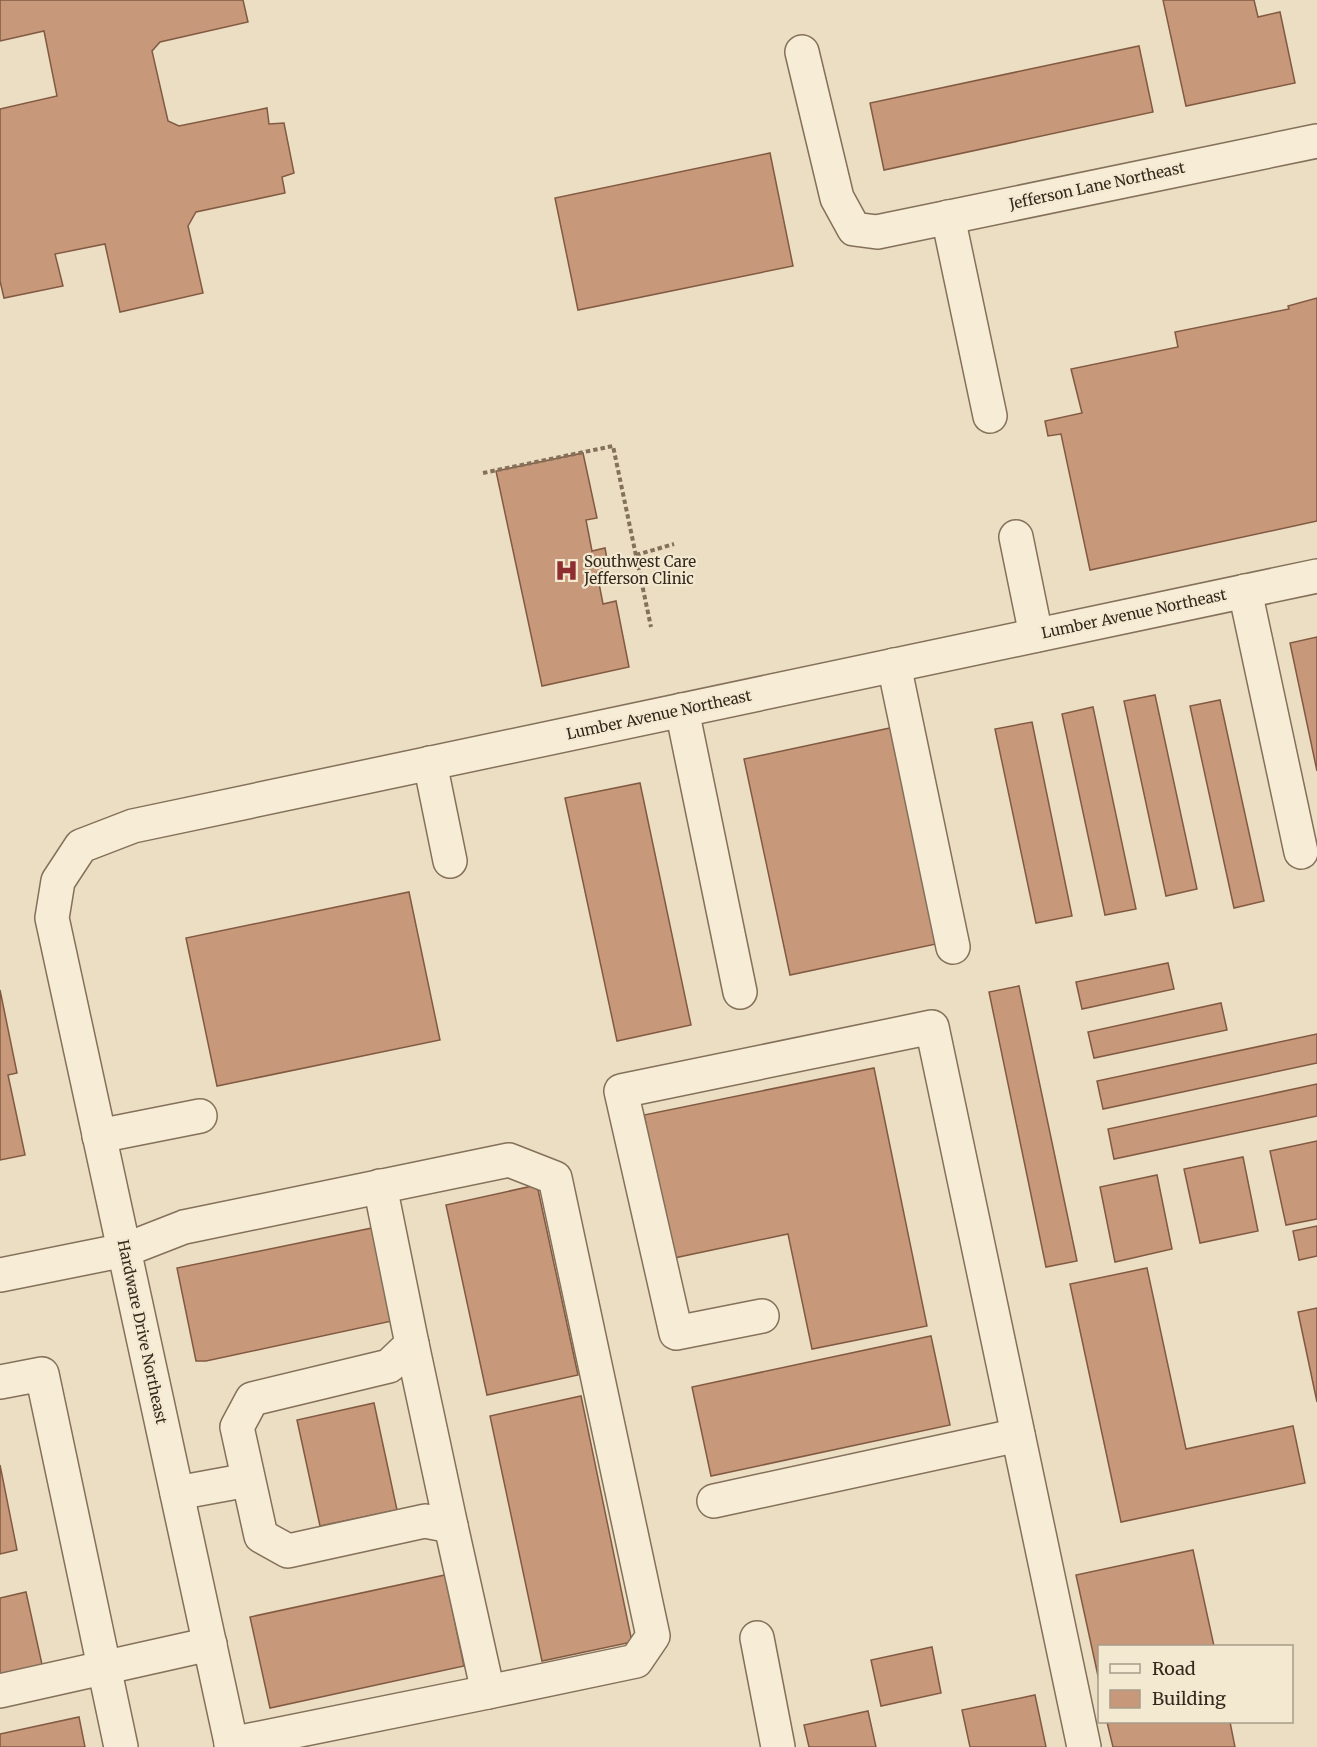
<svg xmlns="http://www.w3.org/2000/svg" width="1317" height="1747" font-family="Merriweather,serif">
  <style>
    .building { fill: #c7997a; stroke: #825a42; stroke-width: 1.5 }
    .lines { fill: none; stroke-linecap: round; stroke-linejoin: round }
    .minor-casing { stroke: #84705b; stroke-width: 36 }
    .path { stroke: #84705b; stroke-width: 4; stroke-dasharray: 4.5 3; stroke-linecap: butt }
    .minor { stroke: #f7ecd5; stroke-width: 33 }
    .labels { text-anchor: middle; stroke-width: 4.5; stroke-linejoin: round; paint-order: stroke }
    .street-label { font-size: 15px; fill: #35291e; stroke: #f3e9d1 }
    .poi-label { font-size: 15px; fill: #35291e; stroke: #f3e9d1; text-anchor: start }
  </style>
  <rect width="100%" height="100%" fill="#ebdec2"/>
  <!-- building -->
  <g class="building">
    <path d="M0 0H243L248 22 160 42 152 51 168 121 179 126 267 108 269 124 284 123 294 173 282 177 285 193 196 212 188 226 203 293 120 312 105 244 55 254 63 286 4 298 0 281V109L57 96 44 31 0 41Z"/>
    <path d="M1163 0H1254L1258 17 1280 12 1295 83 1186 106Z"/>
    <path d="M1139 46 1153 112 884 170 870 103Z"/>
    <path d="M770 153 793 266 578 310 555 198Z"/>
    <path d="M1317 298V521L1090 570 1061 434 1048 436 1045 421 1082 413 1071 369 1178 347 1175 332 1289 309 1288 306Z"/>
    <path d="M583 453 597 518 586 520 592 551 605 548 609 570 597 573 603 604 616 601 629 667 542 686 496 471Z"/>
    <path d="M1317 637V771L1290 643Z"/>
    <path d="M1155 695 1197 889 1166 896 1124 701Z"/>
    <path d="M1220 700 1264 901 1234 908 1190 706Z"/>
    <path d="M1093 707 1136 909 1105 915 1062 714Z"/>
    <path d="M1032 722 1072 916 1036 923 995 729Z"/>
    <path d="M890 728 936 944 790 975 744 759Z"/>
    <path d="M640 783 691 1025 617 1041 565 798Z"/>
    <path d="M409 892 440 1040 217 1086 186 938Z"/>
    <path d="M1168 963 1174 989 1082 1009 1076 982Z"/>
    <path d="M1019 986 1077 1261 1046 1267 989 992Z"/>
    <path d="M0 990 17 1073 8 1075 25 1155 0 1160Z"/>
    <path d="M1221 1003 1227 1030 1094 1058 1088 1032Z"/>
    <path d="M1317 1034V1063L1103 1109 1097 1081Z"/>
    <path d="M874 1068 927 1326 812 1349 788 1234 674 1258 644 1115Z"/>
    <path d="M1317 1084V1116L1114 1159 1108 1129Z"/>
    <path d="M1317 1141V1219L1286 1225 1270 1151Z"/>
    <path d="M1243 1157 1258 1231 1200 1243 1184 1169Z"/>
    <path d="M1157 1175 1172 1249 1115 1262 1100 1187Z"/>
    <path d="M537 1185 578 1375 487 1395 446 1205Z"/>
    <path d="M1317 1226V1256L1299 1260 1293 1231Z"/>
    <path d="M372 1228 392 1321 206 1361H196L177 1268Z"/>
    <path d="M1147 1268 1186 1449 1293 1426 1305 1483 1121 1522 1070 1284Z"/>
    <path d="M1317 1308V1402L1298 1312Z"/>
    <path d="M931 1336 950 1425 711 1476 692 1387Z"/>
    <path d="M581 1396 632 1642 542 1661 490 1416Z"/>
    <path d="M374 1403 397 1510 320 1526 297 1420Z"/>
    <path d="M0 1465 17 1550 0 1554Z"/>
    <path d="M1193 1550 1214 1646H1100V1685L1076 1575Z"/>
    <path d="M445 1575 464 1666 270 1708 250 1617Z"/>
    <path d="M26 1592 43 1669 0 1678V1598Z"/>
    <path d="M932 1647 941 1693 881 1706 871 1660Z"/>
    <path d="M1035 1695 1046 1747H970L962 1710Z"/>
    <path d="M868 1711 876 1747H809L804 1725Z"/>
    <path d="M79 1717 85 1747H0V1734Z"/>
    <path d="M1107 1722H1230L1235 1747H1113Z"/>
  </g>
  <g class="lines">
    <defs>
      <g id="minor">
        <path d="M802 52 837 198 854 229 877 232 1317 141"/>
        <path d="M948 217 990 416"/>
        <path d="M1016 537 1036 635"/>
        <path d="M1245 591 1301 852"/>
        <path d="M894 665 953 947"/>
        <path d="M682 710 740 992"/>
        <path d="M430 763 450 861"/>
        <path d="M99 1136 200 1116"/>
        <path d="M380 1186 412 1344 389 1366 252 1399 237 1427 261 1536 288 1551 425 1521 451 1526 488 1692"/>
        <path d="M0 1275 125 1250 184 1227 509 1160 555 1178 653 1636 636 1661 488 1692 231 1744"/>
        <path d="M762 1316 676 1333 621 1091 932 1027 1084 1747"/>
        <path d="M412 1344 451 1526"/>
        <path d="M0 1382 42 1374 121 1747"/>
        <path d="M177 1493 248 1480"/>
        <path d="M714 1501 1018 1435"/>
        <path d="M757 1638 778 1747"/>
        <path d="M0 1691 210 1644"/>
        <path d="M232 1747 52 918 58 881 81 846 133 826 1317 576"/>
      </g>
    </defs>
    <!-- minor casing -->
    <use href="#minor" class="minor-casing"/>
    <!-- path -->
    <g class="path">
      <path d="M483 473 613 446 651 627"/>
      <path d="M636 555 674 544"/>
    </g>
    <!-- minor -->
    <use href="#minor" class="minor"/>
  </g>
  <!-- icons -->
  <defs>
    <symbol id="hospital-bare" viewBox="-9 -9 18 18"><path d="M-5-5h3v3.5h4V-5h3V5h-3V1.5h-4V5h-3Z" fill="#8f2e30" stroke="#f3e9d1" stroke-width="2.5" paint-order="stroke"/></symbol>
  </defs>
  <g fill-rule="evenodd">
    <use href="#hospital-bare" x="550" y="554" width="33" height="33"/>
  </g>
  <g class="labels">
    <!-- street labels -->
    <g class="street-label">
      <text transform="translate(1097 186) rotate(-12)" y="5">Jefferson Lane Northeast</text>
      <text transform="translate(1134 614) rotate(-12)" y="5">Lumber Avenue Northeast</text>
      <text transform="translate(659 715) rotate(-12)" y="5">Lumber Avenue Northeast</text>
      <text transform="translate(142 1332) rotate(78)" y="5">Hardware Drive Northeast</text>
    </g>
    <!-- poi labels -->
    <g class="poi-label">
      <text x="584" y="567">Southwest Care<tspan x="584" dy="17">Jefferson Clinic</tspan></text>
    </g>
  </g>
  <!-- legend -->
  <rect x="1098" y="1645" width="195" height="78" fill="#f3e9d1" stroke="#a79c89" stroke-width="1.5"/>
  <rect x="1110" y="1664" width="30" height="9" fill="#f7ecd5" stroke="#a79c89" stroke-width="1.5"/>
  <text x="1152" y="1675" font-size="18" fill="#35291e">Road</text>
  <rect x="1110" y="1690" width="30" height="18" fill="#c7997a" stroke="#a79c89" stroke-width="1.5"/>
  <text x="1152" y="1705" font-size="18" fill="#35291e">Building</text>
</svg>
